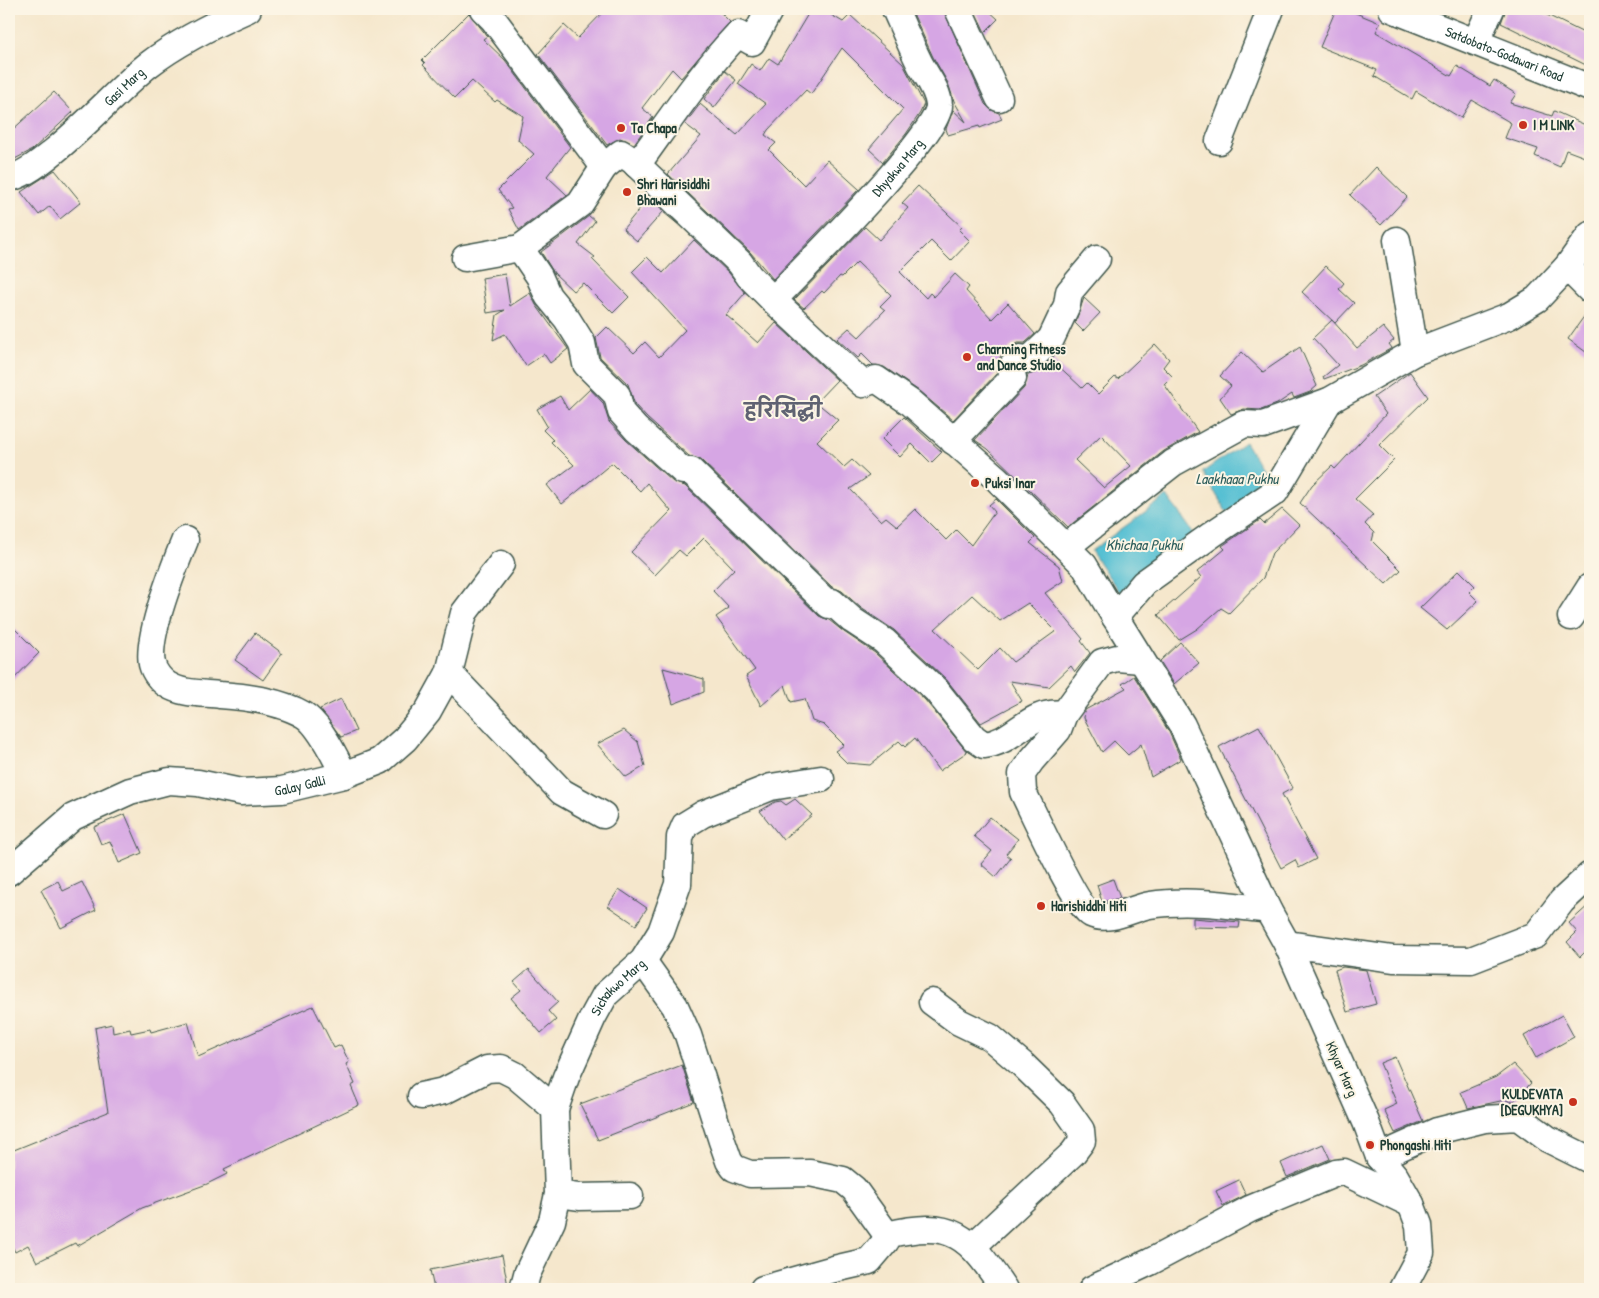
<svg xmlns="http://www.w3.org/2000/svg" width="1599" height="1298" font-family="'Patrick Hand','Playpen Sans Deva',sans-serif">
  <style>
    .water { fill: #56c0d3; stroke: #3a7e84 }
    .building { fill: #d6a6e4; fill-rule: evenodd }
    .lines { fill: none; stroke-linecap: round; stroke-linejoin: round }
    .minor-casing { stroke: #3f564b; stroke-width: 29 }
    .minor { stroke: #fff; stroke-width: 26 }
    .poi-dot { fill: #c8321e; stroke: #fcf5e5; stroke-width: 2 }
    .labels { text-anchor: middle; stroke-width: 4; stroke-linejoin: round; paint-order: stroke }
    .street-label { font-size: 14px; fill: #1f3d34; stroke: #fcf5e5 }
    .poi-label { font-size: 14px; font-weight: bold; fill: #1f3d34; stroke: #fcf5e5; text-anchor: start }
    .water-label { font-size: 15px; font-style: italic; fill: #2d5e5c; stroke: #fcf5e5 }
    .district-label { font-size: 19px; font-weight: bold; fill: #5f6272; stroke: #fcf5e5 }
  </style>
  <rect width="100%" height="100%" fill="#fcf5e5"/>
  <filter id="ink" filterUnits="userSpaceOnUse"><feTurbulence type="fractalNoise" baseFrequency=".02" numOctaves="2"/><feDisplacementMap in="SourceGraphic" scale="10" xChannelSelector="R" yChannelSelector="G"/><feConvolveMatrix kernelMatrix="1 2 1 2 8 2 1 2 1" color-interpolation-filters="sRGB"/></filter>
  <filter id="wash" filterUnits="userSpaceOnUse"><feTurbulence type="fractalNoise" baseFrequency=".0096" numOctaves="4" result="noise"/><feDisplacementMap in="SourceGraphic" scale="20" xChannelSelector="R" yChannelSelector="G"/><feGaussianBlur stdDeviation="1.12" result="paint"/><feColorMatrix in="noise" values="0 0 0 0 0 0 0 0 0 0 0 0 0 0 0 0 0 1.4 0 .05"/><feComposite in="paint" operator="in"/></filter>
  <g filter="url(#wash)">
    <rect width="100%" height="100%" fill="#f5e7cc"/>
    <!-- water -->
    <g class="water">
      <path d="M1245 442 1272 487 1227 513 1203 472Z"/>
      <path d="M1167 496 1197 538 1120 593 1091 551Z"/>
    </g>
    <g id="blocks">
      <!-- building -->
      <g class="building">
        <path d="M606 9H655L661 15 668 9H717L730 22 681 78 672 69 642 108 653 117 634 144 620 138 607 145 538 54 564 25 578 38Z"/>
        <path d="M811 9H821L843 22 850 15 903 64 924 104 920 113 906 134 883 162 869 149 903 109 842 48 811 94 806 90 768 130 765 135 776 143 769 150 804 185 827 160 859 189 773 279 750 252 668 174 701 136 685 124 700 104 737 135 766 104 738 84 751 64 760 71 769 58 778 64Z"/>
        <path d="M911 9H943L985 104 991 110 999 113 1002 119 980 128 979 126 948 135 946 129 953 110 966 122 954 101 948 83 933 57Z"/>
        <path d="M974 9H987L998 19 985 32Z"/>
        <path d="M1336 9H1346L1380 23 1376 32 1451 76 1457 66 1490 86 1494 80 1516 94 1510 103 1552 116 1554 111 1590 127V159L1566 150 1560 167 1535 156 1538 149 1505 138 1511 123 1472 100 1461 118 1416 91 1412 99 1374 76 1377 70 1320 47Z"/>
        <path d="M1506 9H1548L1545 14 1590 36V67L1501 23Z"/>
        <path d="M469 13 487 36 483 39 505 60 570 147 547 176 567 195 519 230 508 209 512 208 498 190 534 154 518 140 523 116 497 100 495 102 472 81 455 98 423 65 425 63 422 60Z"/>
        <path d="M725 71 736 80 714 108 704 99Z"/>
        <path d="M54 92 73 112 32 150 9 162V133Z"/>
        <path d="M1376 167 1407 197 1381 225 1350 195Z"/>
        <path d="M55 170 81 202 60 219 50 206 39 215 21 192Z"/>
        <path d="M918 186 962 227 959 230 970 241 951 261 931 241 900 272 926 298 930 293 934 297 955 274 969 287 966 291 992 319 1008 303 1035 334 1025 343H1017L1011 347 1000 357 997 364V373L953 420 919 391 884 367 873 365 862 354 858 358 837 339 849 328 859 337 885 310 880 306 891 295 857 262 842 277 840 276 824 293 822 291 804 308 794 300 865 227 879 240 908 208 902 203Z"/>
        <path d="M649 197 680 226 663 212 637 241 623 229Z"/>
        <path d="M589 216 595 221 578 244 595 257 592 259 629 297 613 313 583 283 573 291 554 273 541 252Z"/>
        <path d="M694 240 729 273 745 293 726 315 758 343 776 323 837 380 816 402 838 420 817 441 844 467 852 460 869 476 850 489 881 521 886 517 897 526 915 509 946 540 956 530 971 545 995 512 989 505 996 499 1035 538 1030 543 1059 566 1063 581 1045 593 1083 639 1081 641 1090 653 1075 672 1071 666 1049 687 1010 681 1022 701 981 723 946 679 894 630 861 608 842 591 832 587 701 460 689 456 647 418 635 405 628 384 600 357 596 338 607 327 634 353 645 342 659 357 685 330 632 272 647 257 663 273ZM972 595 1000 621 1028 603 1056 631 1013 662 1000 648 978 670 935 629Z"/>
        <path d="M1326 266 1344 283 1339 289 1354 303 1335 323 1302 292Z"/>
        <path d="M505 274 510 306 530 293 536 305 568 349 550 363 544 354 526 366 505 334 493 340 497 315 505 310 487 313 482 278Z"/>
        <path d="M1084 298 1100 313 1083 331 1075 323Z"/>
        <path d="M1590 308V355L1568 339Z"/>
        <path d="M1332 320 1357 348 1383 327 1394 340 1389 344 1392 348 1361 365 1324 379 1323 377 1338 365 1313 338Z"/>
        <path d="M1155 344 1169 359 1163 367 1172 376 1164 384 1198 432 1164 451 1068 527 988 449 975 440 1024 388 1028 375 1039 371 1051 359 1082 388 1087 383 1098 394 1115 377 1118 379ZM1101 435 1131 466 1104 488 1075 460Z"/>
        <path d="M1300 347 1317 386 1310 392 1294 398 1292 394 1277 404 1261 410 1244 409 1231 414 1220 398 1231 386 1220 376 1242 352 1263 372Z"/>
        <path d="M1410 372 1428 397 1379 445 1394 460 1355 499 1373 515 1365 524 1374 533 1372 541 1401 570 1386 584 1300 503 1312 485 1332 466 1335 469 1386 414 1374 397Z"/>
        <path d="M590 389 603 403 609 422 626 440 673 482 685 486 819 616 829 620 844 632 875 653 925 700 967 752 939 771 915 738 905 747 899 741 870 765 847 763 835 751 844 745 824 725 812 721 805 699 791 702 785 685 761 706 746 676 755 670 716 617 729 608 713 591 734 569 704 538 686 556 679 550 655 575 631 552 671 511 647 483 640 491 612 463 562 504 547 485 574 465 551 442 553 440 543 430 547 426 537 409 560 396 568 410Z"/>
        <path d="M904 417 942 452 931 463 912 444 900 457 882 439Z"/>
        <path d="M1282 509 1299 525 1272 553 1263 578 1229 613 1221 608 1197 629 1179 640 1158 615 1201 577 1197 572 1225 549 1222 546 1260 520 1264 524Z"/>
        <path d="M1459 570 1475 586 1469 592 1478 601 1447 630 1420 608Z"/>
        <path d="M9 623 39 653 9 684Z"/>
        <path d="M255 633 282 653 263 680 235 660Z"/>
        <path d="M1180 642 1199 663 1174 684 1160 661Z"/>
        <path d="M663 668 704 679V692L673 704Z"/>
        <path d="M1134 676 1169 732 1181 759 1151 777 1141 744 1128 755 1114 741 1102 752 1084 718 1085 710 1126 688 1122 684Z"/>
        <path d="M341 699 356 731 341 737 320 709Z"/>
        <path d="M1259 726 1293 788 1282 794 1316 859 1299 868 1295 860 1281 868 1219 747Z"/>
        <path d="M624 730 638 742 645 766 626 777 597 744Z"/>
        <path d="M795 799 812 815 783 840 760 811 775 802 781 801 786 805Z"/>
        <path d="M125 814 142 853 119 863 110 841 101 844 94 827Z"/>
        <path d="M990 817 1018 839 1006 854 1011 858 996 877 981 864 992 851 974 836Z"/>
        <path d="M1113 879 1120 898 1102 902 1097 885Z"/>
        <path d="M58 881 63 891 82 882 96 910 61 928 41 890Z"/>
        <path d="M619 889 647 908 636 925 608 906Z"/>
        <path d="M1590 904V947L1580 957 1567 942 1577 932 1569 923Z"/>
        <path d="M1193 918 1240 922 1239 928 1193 927Z"/>
        <path d="M1343 967 1366 970 1376 1004 1347 1012 1335 970Z"/>
        <path d="M529 969 558 1002 548 1011 556 1020 541 1033 511 998 521 990 514 982Z"/>
        <path d="M313 1006 334 1048 341 1045 349 1062 346 1064 355 1084 351 1086 359 1105 224 1169 227 1174 207 1184 142 1208 77 1246 75 1243 37 1262 28 1245 15 1252 9 1240V1152L108 1112 95 1028 112 1024 113 1033 130 1029 131 1033 150 1029 151 1032 188 1022 198 1057Z"/>
        <path d="M1562 1015 1574 1037 1536 1058 1524 1036Z"/>
        <path d="M1395 1057 1423 1121 1395 1133 1384 1110 1397 1104 1380 1063Z"/>
        <path d="M1513 1064 1531 1083 1513 1102 1505 1100 1468 1108 1461 1092 1496 1077Z"/>
        <path d="M682 1065 694 1102 598 1140 580 1104Z"/>
        <path d="M1323 1144 1330 1159 1287 1177 1281 1163Z"/>
        <path d="M1239 1180 1246 1195 1223 1206 1216 1191Z"/>
        <path d="M502 1255 508 1286 494 1289H434L430 1270Z"/>
      </g>
    </g>
  </g>
  <g filter="url(#ink)">
    <use href="#blocks" fill-opacity="0" stroke="#3f564b" stroke-width="1"/>
    <g class="lines">
      <defs>
        <g id="minor">
          <path d="M483 9 493 19 604 167 621 153 633 161 740 263 749 276 773 300 863 384 876 379 911 403 997 479 1084 565 1115 617"/>
          <path d="M958 9 999 98"/>
          <path id="s1" d="M1392 9 1590 88"/>
          <path d="M1476 41 1491 9"/>
          <path d="M1219 141 1271 9"/>
          <path d="M637 165C669 121 700 74 738 34L752 42 770 9"/>
          <path id="s2" d="M9 178C43 173 116 90 148 65 178 42 214 24 248 9"/>
          <path d="M1397 240 1415 352"/>
          <path d="M520 248 539 276 548 296 567 319 582 343 586 364 617 395 621 412 636 429 683 471H691L829 605 832 602 852 620 884 641 920 675 936 690 974 738 984 745C1016 742 1028 709 1064 714"/>
          <path d="M465 258 520 248 580 204 604 167"/>
          <path d="M1567 267 1590 290"/>
          <path id="s3" d="M773 300C798 274 942 132 939 105 938 90 927 77 920 64 911 46 903 27 895 9"/>
          <path d="M953 441 1013 378 1011 368 1021 358 1029 360 1051 339 1067 305 1069 292 1097 259"/>
          <path d="M185 540C174 567 146 637 152 664 154 672 161 681 168 685 182 694 203 693 220 695 248 697 280 701 304 715 319 724 337 760 344 775"/>
          <path d="M1066 547 1173 463 1244 424 1263 425 1329 401 1415 352 1509 316 1537 299 1567 267 1590 235"/>
          <path d="M1571 617 1590 587"/>
          <path d="M1141 660 1117 658 1102 662 1064 714 1058 730 1031 761 1022 774 1023 792C1033 812 1076 907 1091 914 1110 923 1132 908 1150 905 1189 899 1229 905 1268 910"/>
          <path d="M449 673 562 792 603 815"/>
          <path id="s4" d="M9 872 73 817 130 791 169 781 198 783 241 792 282 790 344 775 380 761 405 739 428 711 449 673 464 613 501 564"/>
          <path d="M1287 944 1268 910 1182 725 1115 617 1144 583 1214 533 1275 492 1329 401"/>
          <path d="M643 961 675 1006 688 1035 722 1141 729 1161 734 1168 750 1174 810 1173 843 1180 854 1189 887 1235"/>
          <path d="M932 1002 959 1022 990 1037 1023 1065 1062 1103 1081 1130 1082 1141 1073 1153 972 1247"/>
          <path d="M421 1096 444 1091 487 1069 501 1068 515 1075 555 1109"/>
          <path d="M1379 1157 1437 1131 1485 1119 1518 1117 1548 1139 1590 1160"/>
          <path d="M558 1194 579 1197 630 1196"/>
          <path d="M887 1235C953 1219 968 1235 1004 1289"/>
          <path id="s5" d="M523 1289 527 1274 552 1221 558 1194 555 1109 566 1077 593 1017 605 995 643 961 661 932 678 884 680 837 685 825 703 814 771 787 821 779"/>
          <path d="M763 1289 834 1269 869 1261 886 1241 887 1235"/>
          <path d="M1092 1289 1150 1262 1250 1209 1336 1173 1344 1172 1411 1204"/>
          <path d="M1402 1289 1421 1253 1419 1225 1411 1204 1395 1176 1379 1157 1366 1122 1287 944 1393 959 1471 960 1536 935 1562 901 1590 875"/>
        </g>
      </defs>
      <!-- minor casing -->
      <use href="#minor" class="minor-casing"/>
      <!-- minor -->
      <use href="#minor" class="minor"/>
    </g>
  </g>
  <!-- markers -->
  <g class="poi-dot">
    <circle cx="1523" cy="125" r="5"/>
    <circle cx="621" cy="128" r="5"/>
    <circle cx="627" cy="192" r="5"/>
    <circle cx="967" cy="357" r="5"/>
    <circle cx="975" cy="483" r="5"/>
    <circle cx="1041" cy="906" r="5"/>
    <circle cx="1573" cy="1102" r="5"/>
    <circle cx="1370" cy="1145" r="5"/>
  </g>
  <g class="labels">
    <!-- street labels -->
    <g class="street-label">
      <text dy="5" stroke="none"><textPath href="#s1" startOffset="121">Satdobato-Godawari Road</textPath></text>
      <text dy="5" stroke="none"><textPath href="#s2" startOffset="148">Gasi Marg</textPath></text>
      <text dy="5" stroke="none"><textPath href="#s3" startOffset="182">Dhyakwa Marg</textPath></text>
      <text dy="5" stroke="none"><textPath href="#s4" startOffset="320">Galay Galli</textPath></text>
      <text dy="5" stroke="none"><textPath href="#s5" startOffset="326">Sichakwo Marg</textPath></text>
      <text transform="translate(1342 1069) rotate(66)" y="5">Khyar Marg</text>
    </g>
    <!-- poi labels -->
    <g class="poi-label">
      <text x="1533" y="130">I M LINK</text>
      <text x="631" y="133">Ta Chapa</text>
      <text x="637" y="189">Shri Harisiddhi<tspan x="637" dy="16">Bhawani</tspan></text>
      <text x="977" y="354">Charming Fitness<tspan x="977" dy="16">and Dance Studio</tspan></text>
      <text x="985" y="488">Puksi Inar</text>
      <text x="1051" y="911">Harishiddhi Hiti</text>
      <text x="1563" y="1099" text-anchor="end">KULDEVATA<tspan x="1563" dy="16">[DEGUKHYA]</tspan></text>
      <text x="1380" y="1150">Phongashi Hiti</text>
    </g>
    <!-- water labels -->
    <g class="water-label">
      <text x="1237" y="484">Laakhaaa Pukhu</text>
      <text x="1144" y="550">Khichaa Pukhu</text>
    </g>
    <!-- district labels -->
    <g class="district-label">
      <text x="783" y="417">हरिसिद्धी</text>
    </g>
  </g>
  <!-- margin -->
  <rect width="1599" height="1298" fill="none" stroke="#fcf5e5" stroke-width="30"/>
</svg>
